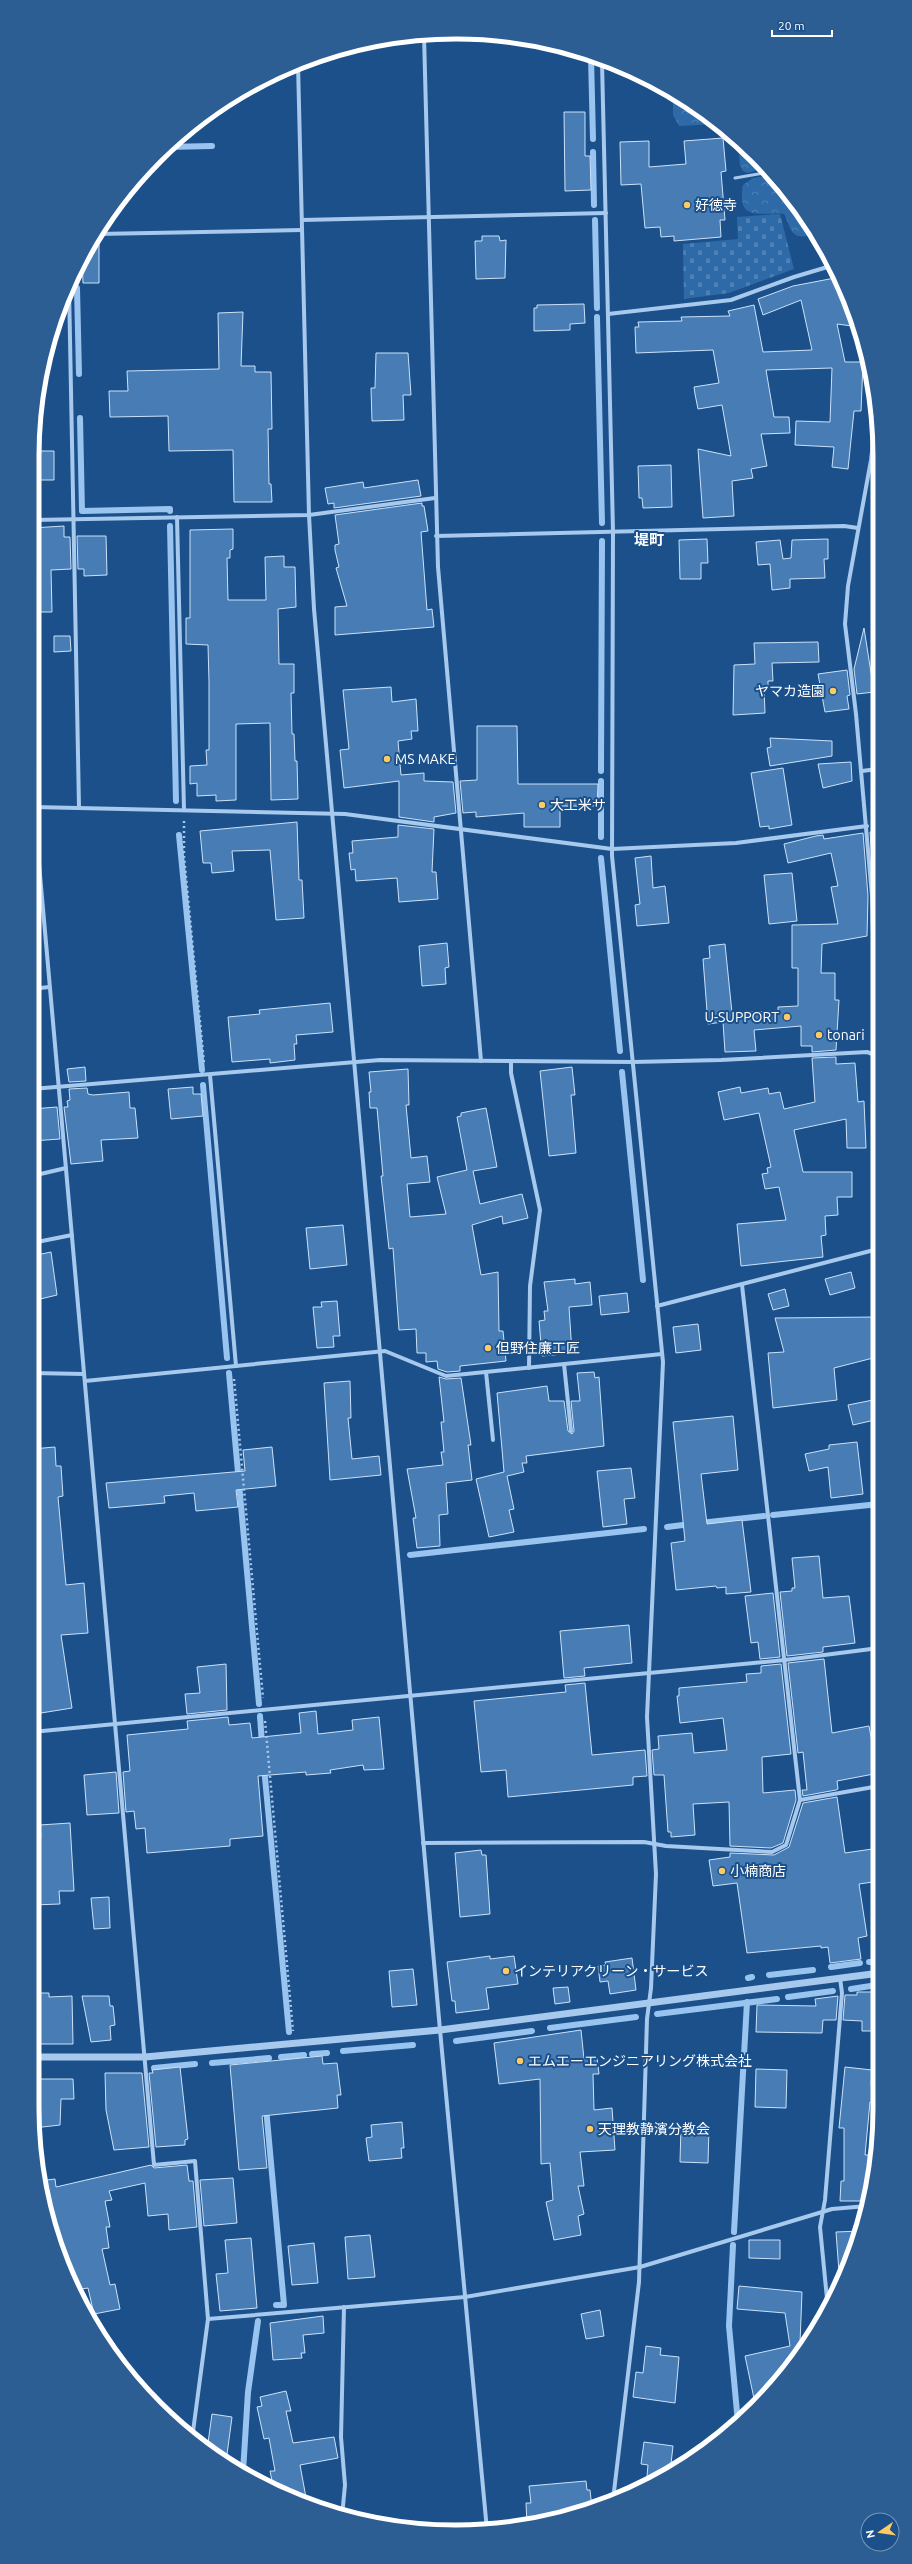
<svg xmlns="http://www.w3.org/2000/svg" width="912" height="2564" font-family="Ubuntu,'Noto Sans JP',sans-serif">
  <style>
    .forest { fill: url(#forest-crowns) }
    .cemetery { fill: url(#cemetery-stones) }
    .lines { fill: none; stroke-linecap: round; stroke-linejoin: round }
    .stream { stroke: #98c4ef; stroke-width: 6 }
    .building { fill: #487cb5; stroke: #cbe2f9 }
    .path { stroke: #a6c9ed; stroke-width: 2.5; stroke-dasharray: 2 3; stroke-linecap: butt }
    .service { stroke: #a6c9ed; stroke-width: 3 }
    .minor { stroke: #a6c9ed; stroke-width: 4 }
    .tertiary { stroke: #a6c9ed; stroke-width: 7 }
    .poi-dot { fill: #fecb62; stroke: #1b508a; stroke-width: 1.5 }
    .labels { text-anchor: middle; stroke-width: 4; stroke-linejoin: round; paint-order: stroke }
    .poi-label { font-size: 14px; fill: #fff; stroke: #1b508a; text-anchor: start }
    .neighbourhood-label { font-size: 15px; font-weight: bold; fill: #fff; stroke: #1b508a }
    .rim { fill: none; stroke: #fff; stroke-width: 5 }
  </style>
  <defs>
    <pattern id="forest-crowns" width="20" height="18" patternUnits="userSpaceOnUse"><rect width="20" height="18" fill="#2e6aa8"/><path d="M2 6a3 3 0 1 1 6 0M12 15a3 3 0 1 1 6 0" fill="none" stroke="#4d80b5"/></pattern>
    <pattern id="cemetery-stones" width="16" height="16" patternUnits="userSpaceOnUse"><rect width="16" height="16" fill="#2e6aa8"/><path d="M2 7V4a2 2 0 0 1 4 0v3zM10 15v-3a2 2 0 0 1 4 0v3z" fill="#4d80b5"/></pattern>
  </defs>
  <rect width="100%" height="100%" fill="#1b508a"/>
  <!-- forest -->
  <g class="forest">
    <path d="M673 92 718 124 679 126 673 115Z"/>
    <path d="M738 139 762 163 760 169 748 173 743 171 740 166Z"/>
    <path d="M773 175 811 231 807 236C790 239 791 227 784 214 762 211 736 224 743 185L753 178Z"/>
  </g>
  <!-- cemetery -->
  <path class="cemetery" d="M780 214 794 269 729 293 684 299 683 244 738 239 737 217Z"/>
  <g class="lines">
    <!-- stream -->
    <g class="stream">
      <path d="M591 57 593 139"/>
      <path d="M167 147 212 146"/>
      <path d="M593 152 594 205"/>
      <path d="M595 220 597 308"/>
      <path d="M76 267 77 273"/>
      <path d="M77 288 79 374"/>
      <path d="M597 317 602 523"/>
      <path d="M80 418 82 511 170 509V511"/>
      <path d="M170 526 176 801"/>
      <path d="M601 771 602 541"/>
      <path d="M179 835 202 1070"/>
      <path d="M601 837V781"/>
      <path d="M601 858 620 1051"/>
      <path d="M622 1072 643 1280"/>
      <path d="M203 1085 227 1358"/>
      <path d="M229 1373 259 1704"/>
      <path d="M773 1515 879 1504"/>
      <path d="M700 1523 764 1516"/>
      <path d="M667 1527 691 1524"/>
      <path d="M410 1555 644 1529"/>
      <path d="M260 1716 262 1744"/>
      <path d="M264 1767 289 2032"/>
      <path d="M869 1962H875"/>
      <path d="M831 1967 860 1963"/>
      <path d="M769 1975 813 1970"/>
      <path d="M748 1978 752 1977"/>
      <path d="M851 1989 877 1985"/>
      <path d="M788 1997 833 1991"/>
      <path d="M657 2014 777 1999"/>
      <path d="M550 2028 636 2017"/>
      <path d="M456 2041 532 2031"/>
      <path d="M343 2051 413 2045"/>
      <path d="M312 2054 327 2053"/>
      <path d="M281 2057 304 2055"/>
      <path d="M212 2063 269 2058"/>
      <path d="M154 2068 195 2064"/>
      <path d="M266 2108 284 2305H276"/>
      <path d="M734 2232 747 2002"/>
      <path d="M733 2245 729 2326 738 2423"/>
      <path d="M243 2472 248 2392 258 2321"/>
    </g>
  </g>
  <!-- building -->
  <g class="building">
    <path d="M564 112H585V156H590L591 190 565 191Z"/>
    <path d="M723 138 726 171 721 172 725 220H720L721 237 674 241V236L661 237 660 227 645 228 641 184 621 185 620 142 649 141V167L686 164 684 141Z"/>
    <path d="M482 236H499L500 241 506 240 505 278 476 279 475 241H482Z"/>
    <path d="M95 237H99V283H83L82 258Z"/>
    <path d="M840 277 859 327 837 324 845 362H863L861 411H854L848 469 832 467 834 447 795 445 796 421 830 422 832 368 766 370 774 417H789L790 433 761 434 767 466 751 469 753 478 732 481 734 516 703 518 698 449 731 456 722 405 698 409 695 394 694 387 719 383 713 350 636 353 635 327H639L638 322 682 321 681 317 730 316 728 311 754 305 763 352 812 350 801 300 763 315 758 299 793 286Z"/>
    <path d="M584 304 585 323 570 324V330L534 331V308H537V305Z"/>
    <path d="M243 312 241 366H255V372H271L272 429H268L269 484H271L272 502H234L233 450 169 451 168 416 110 417 109 391H128L127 371 219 369 218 313Z"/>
    <path d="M376 353H408L411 395H403L404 420 372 421 371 388H375Z"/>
    <path d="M33 451H54V480H32Z"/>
    <path d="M671 465 672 507 643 508 642 498H639L638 466Z"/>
    <path d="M418 480 421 496 334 508V503L328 504 325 488 363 482 364 488Z"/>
    <path d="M422 503V506H424L428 531 421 532 427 610 432 609 434 627 335 635V607L347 606 336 568 339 567 335 550V545L339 544 335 515Z"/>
    <path d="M64 526V537H70L71 569 51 570 52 612H32V528Z"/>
    <path d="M233 529V549L230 550V558H227L228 600H266L265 557 284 556V567H295L296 607 278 609 279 664H294V693H291L292 734H294L295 761H297L298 799 271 800 270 723 236 724V800L216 801V795L197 796V783L190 784V766L207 765 206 750H209V682L208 645 186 644V618H190V530Z"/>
    <path d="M77 536H106L107 575 84 576V569H78Z"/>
    <path d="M707 539 708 563H701V579H680L679 540Z"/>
    <path d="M828 539V559H824L825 578 790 579V588L772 590 770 564 758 565 756 542 780 540 783 559 791 558 792 540Z"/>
    <path d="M864 628 874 692 857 694 854 669Z"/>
    <path d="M54 636H70L71 651 54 652Z"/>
    <path d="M818 642 819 662 772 663 773 681H768V686L764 687 765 713 733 715 734 665 755 664 754 643Z"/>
    <path d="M847 670 850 695 847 696 849 709 825 712 818 674Z"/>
    <path d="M391 687 392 702 416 699 418 731H411L412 739 398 741 401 775 424 773V781L453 782 456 813 434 817V822L399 817V781L344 788 340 750 349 749 343 690Z"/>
    <path d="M477 726H517L518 784H598L597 806H560V827H524V813L476 817V812L463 813 460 781 477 780Z"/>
    <path d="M770 738 832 741V756L770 766 767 748 771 747Z"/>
    <path d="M851 762 852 781 823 788 818 764Z"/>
    <path d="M783 768 792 825 769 829V826L760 827 751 773Z"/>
    <path d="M297 822 299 880H302L304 918 276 920 270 850 232 851 234 871 212 873 211 863H203L200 831Z"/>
    <path d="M398 825 434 829 432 872H436L438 899 399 902 397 878 356 881 355 869 351 870 349 853H353L352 841 398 837Z"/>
    <path d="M870 832H877V920H876Z"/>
    <path d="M863 833 868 896 867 936 822 944 821 973H835V1000H839L836 1050 812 1052V1046H801V1026L754 1030 756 1051 725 1052 723 1022 708 1024 703 959 710 958 709 946 725 944 732 1013 778 1011V1007L798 1006V968H792V925L838 924 831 887 838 886 831 853 788 863 784 844 816 836 823 835 824 839Z"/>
    <path d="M651 856 653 888 665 886 669 923 637 926 635 905 640 904 635 858Z"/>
    <path d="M792 873 797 921 769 924 764 875Z"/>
    <path d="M447 943 449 967 445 968 446 984 422 986 419 946Z"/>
    <path d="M330 1003 333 1032 296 1035 297 1044H294L295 1060 270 1063V1059L232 1062 228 1017 260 1014 259 1010Z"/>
    <path d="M836 1057V1064L855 1063 858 1102 864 1101 866 1148H847L846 1119 794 1130 803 1172H852V1197H837L838 1215 825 1216 826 1235 821 1236 823 1257 741 1266 737 1224 786 1220 779 1187 765 1189 762 1174 768 1173 767 1168 771 1167 759 1113 724 1120 718 1092 740 1087 741 1093 768 1088 769 1094 780 1092 784 1109 815 1102 812 1058Z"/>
    <path d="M85 1067 86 1081 69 1082 67 1069Z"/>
    <path d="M572 1067 575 1095H571L576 1153 549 1156 540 1071Z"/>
    <path d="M408 1069 409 1105H406L411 1158 427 1156 430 1182 407 1184 410 1217 446 1214 437 1177 467 1170 457 1117 461 1116V1113L486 1108 497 1167 473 1171 480 1204 522 1194 528 1218 503 1224 502 1216 472 1225 481 1275 498 1272 499 1331H503L506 1361 460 1366V1371L447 1372 438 1369 437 1361 426 1362V1353H417L416 1329 399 1330 393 1248 389 1249 381 1176H383L377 1108H370L369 1092H371L369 1072Z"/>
    <path d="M193 1087V1094H201L203 1116 171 1119 168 1089Z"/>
    <path d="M87 1088 88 1094 93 1095 129 1092 130 1108H135L138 1138 101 1140 103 1161 71 1164 64 1107H68L67 1101 70 1100 69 1089Z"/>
    <path d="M57 1107 60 1139 32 1141V1109Z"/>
    <path d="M343 1225 347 1265 310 1269 306 1228Z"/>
    <path d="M51 1252 57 1295 32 1301V1256Z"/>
    <path d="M851 1272 855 1288 830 1295 825 1279Z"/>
    <path d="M575 1279V1284L590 1282 592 1305 569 1307 572 1353 542 1356 539 1321 545 1320 544 1311H548L544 1282Z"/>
    <path d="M785 1289 789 1306 773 1310 768 1294Z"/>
    <path d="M627 1293 629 1312 601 1315 599 1296Z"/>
    <path d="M337 1301 340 1336H333L334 1347 317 1348 313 1307H322L321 1302Z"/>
    <path d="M877 1317V1357L834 1368 837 1400 773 1408 768 1353 784 1352 775 1318Z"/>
    <path d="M698 1324 701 1350 676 1353 673 1327Z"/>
    <path d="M594 1372 595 1378 599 1377 604 1446 526 1456 527 1463H522L524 1472 507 1476 514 1509 509 1510 514 1532 489 1537 476 1479 504 1472 497 1393 547 1386 549 1401H564L568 1431 572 1434 574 1431 571 1401H580L577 1373Z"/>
    <path d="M439 1377 446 1379 461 1378 471 1445H468L472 1480 446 1483 448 1514 439 1515 440 1546 417 1548 413 1518H416L407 1469 443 1465 441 1452H444L441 1422H444Z"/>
    <path d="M350 1381 351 1418H348L352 1459 379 1456 381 1475 330 1480 324 1383Z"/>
    <path d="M878 1399 879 1419 853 1425 848 1405Z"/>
    <path d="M733 1416 738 1470 701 1474 707 1524 742 1520 751 1592 726 1594V1587L717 1588 716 1586 676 1590 671 1543 685 1541 673 1422Z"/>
    <path d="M857 1442 863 1494 831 1498 828 1467 809 1471 805 1454 829 1449V1445Z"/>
    <path d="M55 1447 56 1466H61L63 1496 58 1497 66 1585 84 1583 88 1633 61 1635 72 1708 41 1713 32 1663V1579L37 1578 32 1526V1449Z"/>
    <path d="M272 1447 276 1486 236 1490 238 1507 196 1511 194 1493 164 1496 165 1503 109 1508 106 1483 245 1471 243 1450Z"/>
    <path d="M631 1468 635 1498 624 1499 627 1524 603 1527 597 1471Z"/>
    <path d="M819 1556 823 1598 849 1596 855 1643 823 1647V1652L787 1656 780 1592 792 1591V1588H795L792 1558Z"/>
    <path d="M773 1593 780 1657 760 1659 758 1642 751 1643 745 1596Z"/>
    <path d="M629 1625 632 1663 584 1668 585 1676 564 1678 560 1631Z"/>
    <path d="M824 1659 832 1733 869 1726 872 1742H875L879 1773 837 1781 838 1789 836 1790 803 1796 802 1790H807L803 1752 798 1753 788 1663Z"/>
    <path d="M226 1664 227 1710 187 1714 185 1694 200 1693 197 1667Z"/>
    <path d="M781 1664 791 1754 762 1757 763 1793 795 1790 796 1800 783 1843 771 1848 730 1846 729 1802 693 1804 695 1835 671 1837V1832H668L664 1775H654L652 1750 659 1749 658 1736 692 1733 694 1753 727 1750 723 1718 680 1723 677 1696H679V1688L747 1682 746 1674 761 1673V1666Z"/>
    <path d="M585 1683 592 1755 645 1750 647 1776 633 1777V1785L508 1797 506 1770 481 1772 474 1701 566 1692 565 1685Z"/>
    <path d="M316 1711 318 1734 353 1730 352 1720 379 1717 384 1769 364 1770 363 1765 330 1770 331 1773 306 1775V1772L258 1776 263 1836 230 1839V1846L147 1853 145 1828 136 1829 134 1811 126 1812 123 1772 130 1771 127 1735 188 1729 187 1721 228 1717 229 1725 250 1723 252 1738 301 1733 299 1713Z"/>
    <path d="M116 1772 119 1813 87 1815 84 1775Z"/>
    <path d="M837 1797 845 1853 879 1848 880 1881 859 1884 867 1936 858 1938 861 1959 830 1963 828 1947 821 1948V1946L747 1953 737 1883 713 1886 709 1860 730 1857V1853L774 1855 789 1847 803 1803Z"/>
    <path d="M70 1823 74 1891H59L60 1904 32 1905V1887L39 1886 37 1837H41L40 1825Z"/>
    <path d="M481 1850 482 1855H486L490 1914 460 1917 455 1853Z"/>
    <path d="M109 1897 110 1928 94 1929 91 1898Z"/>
    <path d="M490 1956V1959L514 1956 518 1984 486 1988 489 2009 456 2013 455 2001H452L447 1962Z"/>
    <path d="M632 1958 636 1990 610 1994 608 1981 600 1982 598 1966 606 1965 605 1962Z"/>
    <path d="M413 1969 417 2005 392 2007 389 1971Z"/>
    <path d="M568 1987 570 2002 555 2004 553 1988Z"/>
    <path d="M857 1992H880V2031H862V2021L843 2020 845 1995H857Z"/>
    <path d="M32 1993H49V1997L72 1996 73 2044H32Z"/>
    <path d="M82 1996H109L110 2006H113L115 2025 110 2026 111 2040 91 2042Z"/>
    <path d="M838 1996 836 2020H823L822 2033 756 2032 757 2005 816 2006 815 1999Z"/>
    <path d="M581 2030 584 2059 597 2058 599 2074H593L594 2110 612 2108 615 2150 580 2152 584 2186H578L584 2214 578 2216 581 2235 554 2240 546 2202 553 2200 550 2163 541 2164 540 2079 499 2084 494 2043Z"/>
    <path d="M322 2056 323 2064 337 2063 341 2095H337L338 2108 262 2116 267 2168 239 2170 230 2065Z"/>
    <path d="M180 2067 188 2139 185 2140V2145L156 2147 149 2073H153L152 2070Z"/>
    <path d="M845 2067 872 2070 871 2085 880 2086V2103L870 2102 865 2155H869L868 2167 870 2168 868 2201H840L841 2181H844V2128H839Z"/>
    <path d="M756 2069 787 2070 786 2108 755 2107Z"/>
    <path d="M105 2073H142L149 2147 114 2150 106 2110Z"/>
    <path d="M32 2079H73L74 2099H61L60 2125 34 2128Z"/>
    <path d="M402 2122 404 2148H401L402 2158 369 2161 366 2138 372 2137 371 2125Z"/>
    <path d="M681 2126 709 2127 708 2163 680 2162Z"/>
    <path d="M151 2165 154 2168 187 2165 189 2181H193L197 2227 169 2230 168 2214 148 2216 145 2183 109 2191 112 2200 105 2201 110 2227H106L109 2248 102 2249 110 2285 115 2284 120 2309 94 2314 88 2288 75 2290 64 2270 39 2181 55 2179 56 2187Z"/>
    <path d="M233 2178 237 2223 204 2226 200 2180Z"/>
    <path d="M861 2231 851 2255 840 2285 836 2232Z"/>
    <path d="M370 2235 375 2277 348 2279 345 2237Z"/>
    <path d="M251 2238 257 2308 220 2311 216 2274 228 2273 225 2240Z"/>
    <path d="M749 2240H780V2259L749 2258Z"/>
    <path d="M314 2243 318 2283 292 2285 288 2246Z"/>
    <path d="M739 2286 802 2292 800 2343 810 2341 756 2408 745 2356 790 2346 785 2313 737 2309Z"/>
    <path d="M600 2310 604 2336 586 2339 581 2314Z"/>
    <path d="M323 2316 324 2333 303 2335 305 2353H301L302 2358 273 2360 270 2323Z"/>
    <path d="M646 2346 661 2348 660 2355 679 2357 675 2403 633 2397 636 2372 643 2373Z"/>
    <path d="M286 2391 291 2411H286L293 2443 334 2437 338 2458 300 2465 307 2503 274 2490 270 2471H275L269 2438 264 2439 257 2407 262 2406 260 2397Z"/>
    <path d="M212 2414 232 2417 226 2462 207 2450Z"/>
    <path d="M644 2442 673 2446 670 2473 646 2487 648 2465 641 2464Z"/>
    <path d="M586 2481 587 2490H590L592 2508 566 2518 527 2524 526 2503H531L529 2486Z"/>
  </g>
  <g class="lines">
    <!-- path -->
    <g class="path">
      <path d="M184 821V856L204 1063"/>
      <path d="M234 1379 263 1698"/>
      <path d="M265 1721 293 2031"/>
    </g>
    <!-- service -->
    <path class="service" d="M735 178 770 172"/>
    <!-- minor -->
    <g class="minor">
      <path d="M424 35 438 567 481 1061"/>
      <path d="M602 62 613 531 612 856 663 1362 647 1717 656 1874 651 1988 647 2019 639 2282 613 2500"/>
      <path d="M298 64 309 515 314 609 440 2030 487 2530"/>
      <path d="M302 220 606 213"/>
      <path d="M97 234 302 230"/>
      <path d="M69 287 79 807"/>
      <path d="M608 314 731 300 794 277 834 265"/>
      <path d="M876 417 871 460 848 586 845 624 856 714 872 896 878 1147"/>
      <path d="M177 517 184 810"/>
      <path d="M32 520 309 515 435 498"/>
      <path d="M436 536 844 526 858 528"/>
      <path d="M862 771 877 769"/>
      <path d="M33 807 345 814 612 849 736 843 867 826"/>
      <path d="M34 807 154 2165 195 2161 208 2319 192 2439"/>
      <path d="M32 989 49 987"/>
      <path d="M511 1061V1073L540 1210 530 1286 529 1368"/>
      <path d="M210 1075 236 1366"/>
      <path d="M32 1089 380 1060 633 1062 721 1060 867 1052 878 1056"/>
      <path d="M32 1176 66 1168"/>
      <path d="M32 1243 72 1235"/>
      <path d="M657 1306 878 1249"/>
      <path d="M564 1364 571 1431"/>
      <path d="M486 1372 493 1440"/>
      <path d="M32 1373 84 1374"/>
      <path d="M85 1381 385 1351 446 1376 662 1354"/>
      <path d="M32 1732 785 1660 879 1648"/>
      <path d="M800 1800 879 1786"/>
      <path d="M423 1843 644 1842 666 1846 772 1852 786 1845 800 1800 742 1285"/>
      <path d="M828 2309 820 2227 825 2200 842 1993 840 1978"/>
      <path d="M208 2319 465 2297 640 2267 832 2209 867 2206"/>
      <path d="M342 2516 345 2485 341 2437 344 2307"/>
    </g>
    <!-- tertiary -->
    <path class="tertiary" d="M32 2057H145L440 2030 880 1973"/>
  </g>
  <!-- markers -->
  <g class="poi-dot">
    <circle cx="687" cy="205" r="4"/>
    <circle cx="833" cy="691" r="4"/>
    <circle cx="387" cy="759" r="4"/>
    <circle cx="542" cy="805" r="4"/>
    <circle cx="787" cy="1017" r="4"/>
    <circle cx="819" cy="1035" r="4"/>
    <circle cx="488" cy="1348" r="4"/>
    <circle cx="722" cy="1871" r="4"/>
    <circle cx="506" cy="1971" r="4"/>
    <circle cx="520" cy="2061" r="4"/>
    <circle cx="590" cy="2129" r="4"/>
  </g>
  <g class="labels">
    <!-- poi labels -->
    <g class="poi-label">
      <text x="695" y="210">好徳寺</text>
      <text x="825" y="696" text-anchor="end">ヤマカ造園</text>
      <text x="395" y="764">MS MAKE</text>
      <text x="550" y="810">大工米サ</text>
      <text x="779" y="1022" text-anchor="end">U-SUPPORT</text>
      <text x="827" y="1040">tonari</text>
      <text x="496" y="1353">但野住廉工匠</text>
      <text x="730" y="1876">小楠商店</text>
      <text x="514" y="1976">インテリアクリーン・サービス</text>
      <text x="528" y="2066">エムエーエンジニアリング株式会社</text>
      <text x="598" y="2134">天理教静濱分教会</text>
    </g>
    <!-- neighbourhood labels -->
    <g class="neighbourhood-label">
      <text x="649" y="545">堤町</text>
    </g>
  </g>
  <!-- crop -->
  <path d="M0 0H912V2564H0ZM456 39H456A417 417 0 0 1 873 456V2108A417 417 0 0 1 456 2525H456A417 417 0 0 1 39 2108V456A417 417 0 0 1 456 39Z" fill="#2d5e93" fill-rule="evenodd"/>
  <path class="rim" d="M456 39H456A417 417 0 0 1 873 456V2108A417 417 0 0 1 456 2525H456A417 417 0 0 1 39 2108V456A417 417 0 0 1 456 39Z"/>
  <!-- north arrow -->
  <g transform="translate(880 2532) rotate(257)"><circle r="19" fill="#1b508a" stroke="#7696b9"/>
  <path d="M0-3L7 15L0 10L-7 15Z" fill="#fecb62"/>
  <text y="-6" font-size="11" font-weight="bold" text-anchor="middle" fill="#ffffff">N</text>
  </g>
  <!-- scale -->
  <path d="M772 30v6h60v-6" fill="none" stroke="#ffffff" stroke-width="2"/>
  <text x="778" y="30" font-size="12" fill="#ffffff" stroke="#1b508a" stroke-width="3" paint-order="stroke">20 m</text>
</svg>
